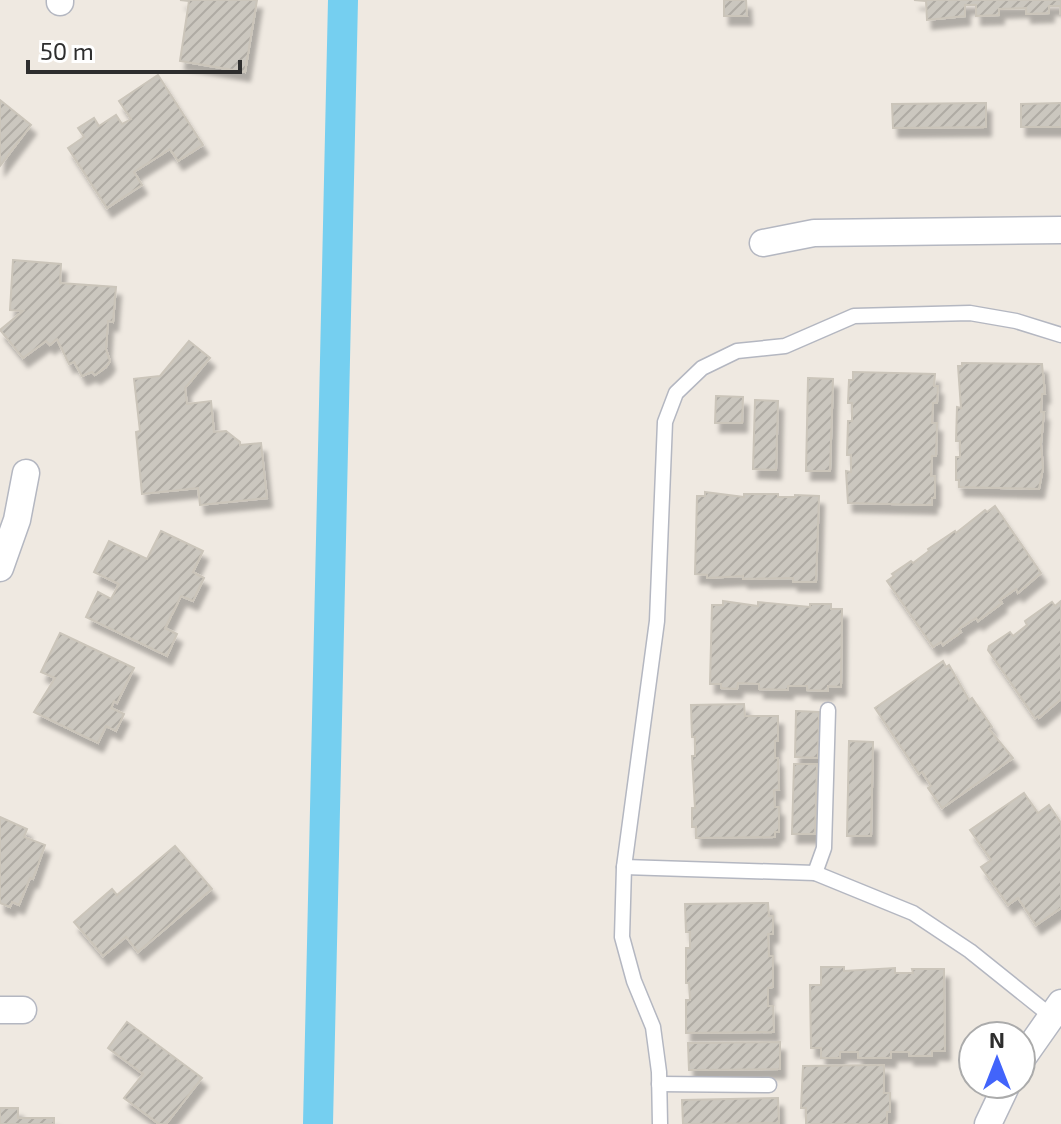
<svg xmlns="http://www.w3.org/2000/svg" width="1061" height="1124" font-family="'Exo 2',sans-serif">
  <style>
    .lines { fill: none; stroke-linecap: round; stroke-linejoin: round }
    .canal { stroke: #75cff0; stroke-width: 30 }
    .building { fill: url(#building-hatch); stroke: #cbc5ba; stroke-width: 2; filter: url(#shadow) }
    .service-casing { stroke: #b4b7c1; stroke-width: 17 }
    .minor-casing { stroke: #b4b7c1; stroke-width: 29 }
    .service { stroke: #fff; stroke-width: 14 }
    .minor { stroke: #fff; stroke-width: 26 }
  </style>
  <defs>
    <pattern id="building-hatch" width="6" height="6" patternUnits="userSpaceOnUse" patternTransform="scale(2)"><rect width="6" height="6" fill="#cbc7bf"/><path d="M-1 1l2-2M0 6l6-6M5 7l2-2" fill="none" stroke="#afaba4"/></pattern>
    <filter id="shadow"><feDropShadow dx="5" dy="9" stdDeviation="2" flood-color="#0004"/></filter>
  </defs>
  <rect width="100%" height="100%" fill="#efe9e1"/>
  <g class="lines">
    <!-- canal -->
    <path class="canal" d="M318 1124 343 0"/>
  </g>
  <!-- building -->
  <g class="building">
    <path d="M180 0H257L245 72 180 61 189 1Z"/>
    <path d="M724 0H746L747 16H724Z"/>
    <path d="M914 0H1061V15L1060 6H1049V13L1026 14V8L999 9V15L976 16V5H965V16L927 20 926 1Z"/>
    <path d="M158 75 203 145 178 161 170 149 134 172 142 185 107 208 68 148 84 137 78 128 94 118 99 126 116 115 122 124 131 119 119 101Z"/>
    <path d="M0 100 31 125 0 166Z"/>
    <path d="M986 103V127L893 128 892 104Z"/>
    <path d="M1061 103V127H1021V104Z"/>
    <path d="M13 260 61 264 60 283 116 287 113 322 108 321 106 349 110 361 106 367 95 375 92 372 82 376 74 362 69 364 57 339 50 345 46 341 23 358 0 330 23 311 10 310Z"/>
    <path d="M189 341 210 358 185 388 187 404 211 401 214 432 226 431 240 442V445L261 443 267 498 200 505 198 488 142 494 136 432 140 431 134 379 160 376Z"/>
    <path d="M962 363 1042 364 1045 394H1042L1041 412H1044L1041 444 1043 468 1039 489 959 487V480H956V457H960V441H956L957 407 961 408 958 366H962Z"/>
    <path d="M853 372 935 374 934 386H938L937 403H933L932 423H937L936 456H932L931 476H935V498H932V505L848 503 846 471 851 472V455H847L848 421H852V403H848L849 380H853Z"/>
    <path d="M808 378 833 379 830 471H806Z"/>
    <path d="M716 396 743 397 742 423H715Z"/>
    <path d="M755 400 778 401 776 470 753 469Z"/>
    <path d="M705 492 744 497V494H778V497H795V495L819 496 816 582H793V578L743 579V576L707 578V575L695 574 697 496H705Z"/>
    <path d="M995 506 1041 573 1018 593 1016 589 1000 600 1002 603 978 621 976 618 959 629 961 632 943 645 941 642 933 647 887 581 894 576 892 574 911 561 913 563 929 551 928 549 955 531 956 533 985 510 987 512Z"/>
    <path d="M161 531 203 551 193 572 204 578 193 601 181 596 165 628 177 634 167 656 86 617 98 592 111 599 119 584 94 572 109 541 147 559Z"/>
    <path d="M723 601 758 606V602L810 607V604H831V609H842L841 687 828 686V691L807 690V686H788V690L759 689V684L738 683 737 689 721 688V684H710L712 605H723Z"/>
    <path d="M1061 601V699L1039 718 1038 716 1035 718 988 650 989 646 1010 632 1013 636 1027 625 1025 621 1052 602 1055 606Z"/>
    <path d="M60 633 134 668 117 703 114 701 111 708 124 714 116 731 106 726 98 743 34 712 55 678 41 672Z"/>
    <path d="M943 661 946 667 949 665 969 700 972 698 992 727 989 729 1013 758 942 808 928 788 931 786 922 772 919 774 875 708Z"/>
    <path d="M744 704 745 716H778V741H775V758H778L779 790H774L775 807H779V832H775V837L696 838V827H692V808H695L692 756H695V737H692L691 705Z"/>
    <path d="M796 711 819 712 818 758 795 757Z"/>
    <path d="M849 741 873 742 871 836H847Z"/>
    <path d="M794 764H817L815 834H792Z"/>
    <path d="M1024 793 1038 813 1049 805 1061 823V908L1036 925 1018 898 1008 905 981 867 991 860 970 830Z"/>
    <path d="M0 817 27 829 24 837 45 845 33 879 30 878 19 905 12 902 10 907 0 903Z"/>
    <path d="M175 846 212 889 138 952 126 937 103 956 74 922 112 889 117 895Z"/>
    <path d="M768 903 769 916H773V934H768L769 956H773V987L768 988V1006H773L774 1032 686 1033V1000H690L689 983H686V948H690V932H686L685 904Z"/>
    <path d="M821 967H844V971L895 968V973H913L912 969H944L945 1051H932V1056H909V1052H891V1058H858V1052H840V1058H821V1048H811L810 985H821Z"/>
    <path d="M127 1022 202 1078 166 1124H159L124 1098 143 1074 108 1048Z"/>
    <path d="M780 1042V1069L689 1070 688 1043Z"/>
    <path d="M884 1065V1093H890V1112H887V1124H806V1108H801L803 1066Z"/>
    <path d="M778 1098 779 1123 683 1124 682 1100Z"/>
    <path d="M0 1108H18V1118H54V1124H0Z"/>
  </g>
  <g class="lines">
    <defs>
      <g id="service">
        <path d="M624 867 815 873 913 913 970 951 1051 1016"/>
        <path d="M815 873 824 848 828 710"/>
        <path d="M659 1084 769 1085"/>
        <path d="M660 1124 659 1072 653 1027 634 981 622 937 624 867 657 621 665 422 676 393 702 368 737 351 785 346 854 316 970 313 1016 321 1061 335"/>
      </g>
      <g id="minor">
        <path d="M60 0V2"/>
        <path d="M763 243 814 233 1061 230"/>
        <path d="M0 568 17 520 26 473"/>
        <path d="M0 1010H23"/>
        <path d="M1021 1060 1061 1003"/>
        <path d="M988 1124 1007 1084"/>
      </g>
    </defs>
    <!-- service casing -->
    <use href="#service" class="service-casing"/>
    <!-- minor casing -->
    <use href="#minor" class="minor-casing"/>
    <!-- service -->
    <use href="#service" class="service"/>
    <!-- minor -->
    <use href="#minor" class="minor"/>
  </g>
  <!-- north arrow -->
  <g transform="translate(997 1060)"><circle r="38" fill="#ffffff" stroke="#ababab" stroke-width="2"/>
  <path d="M0-6L14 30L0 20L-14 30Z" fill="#4264fb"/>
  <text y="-12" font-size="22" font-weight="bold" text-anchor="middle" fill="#2e2e2e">N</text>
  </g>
  <!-- scale -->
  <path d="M28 60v12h212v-12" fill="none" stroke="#2e2e2e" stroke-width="4"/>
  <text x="40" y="60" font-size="24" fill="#2e2e2e" stroke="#ffffff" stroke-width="6" paint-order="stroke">50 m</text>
</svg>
